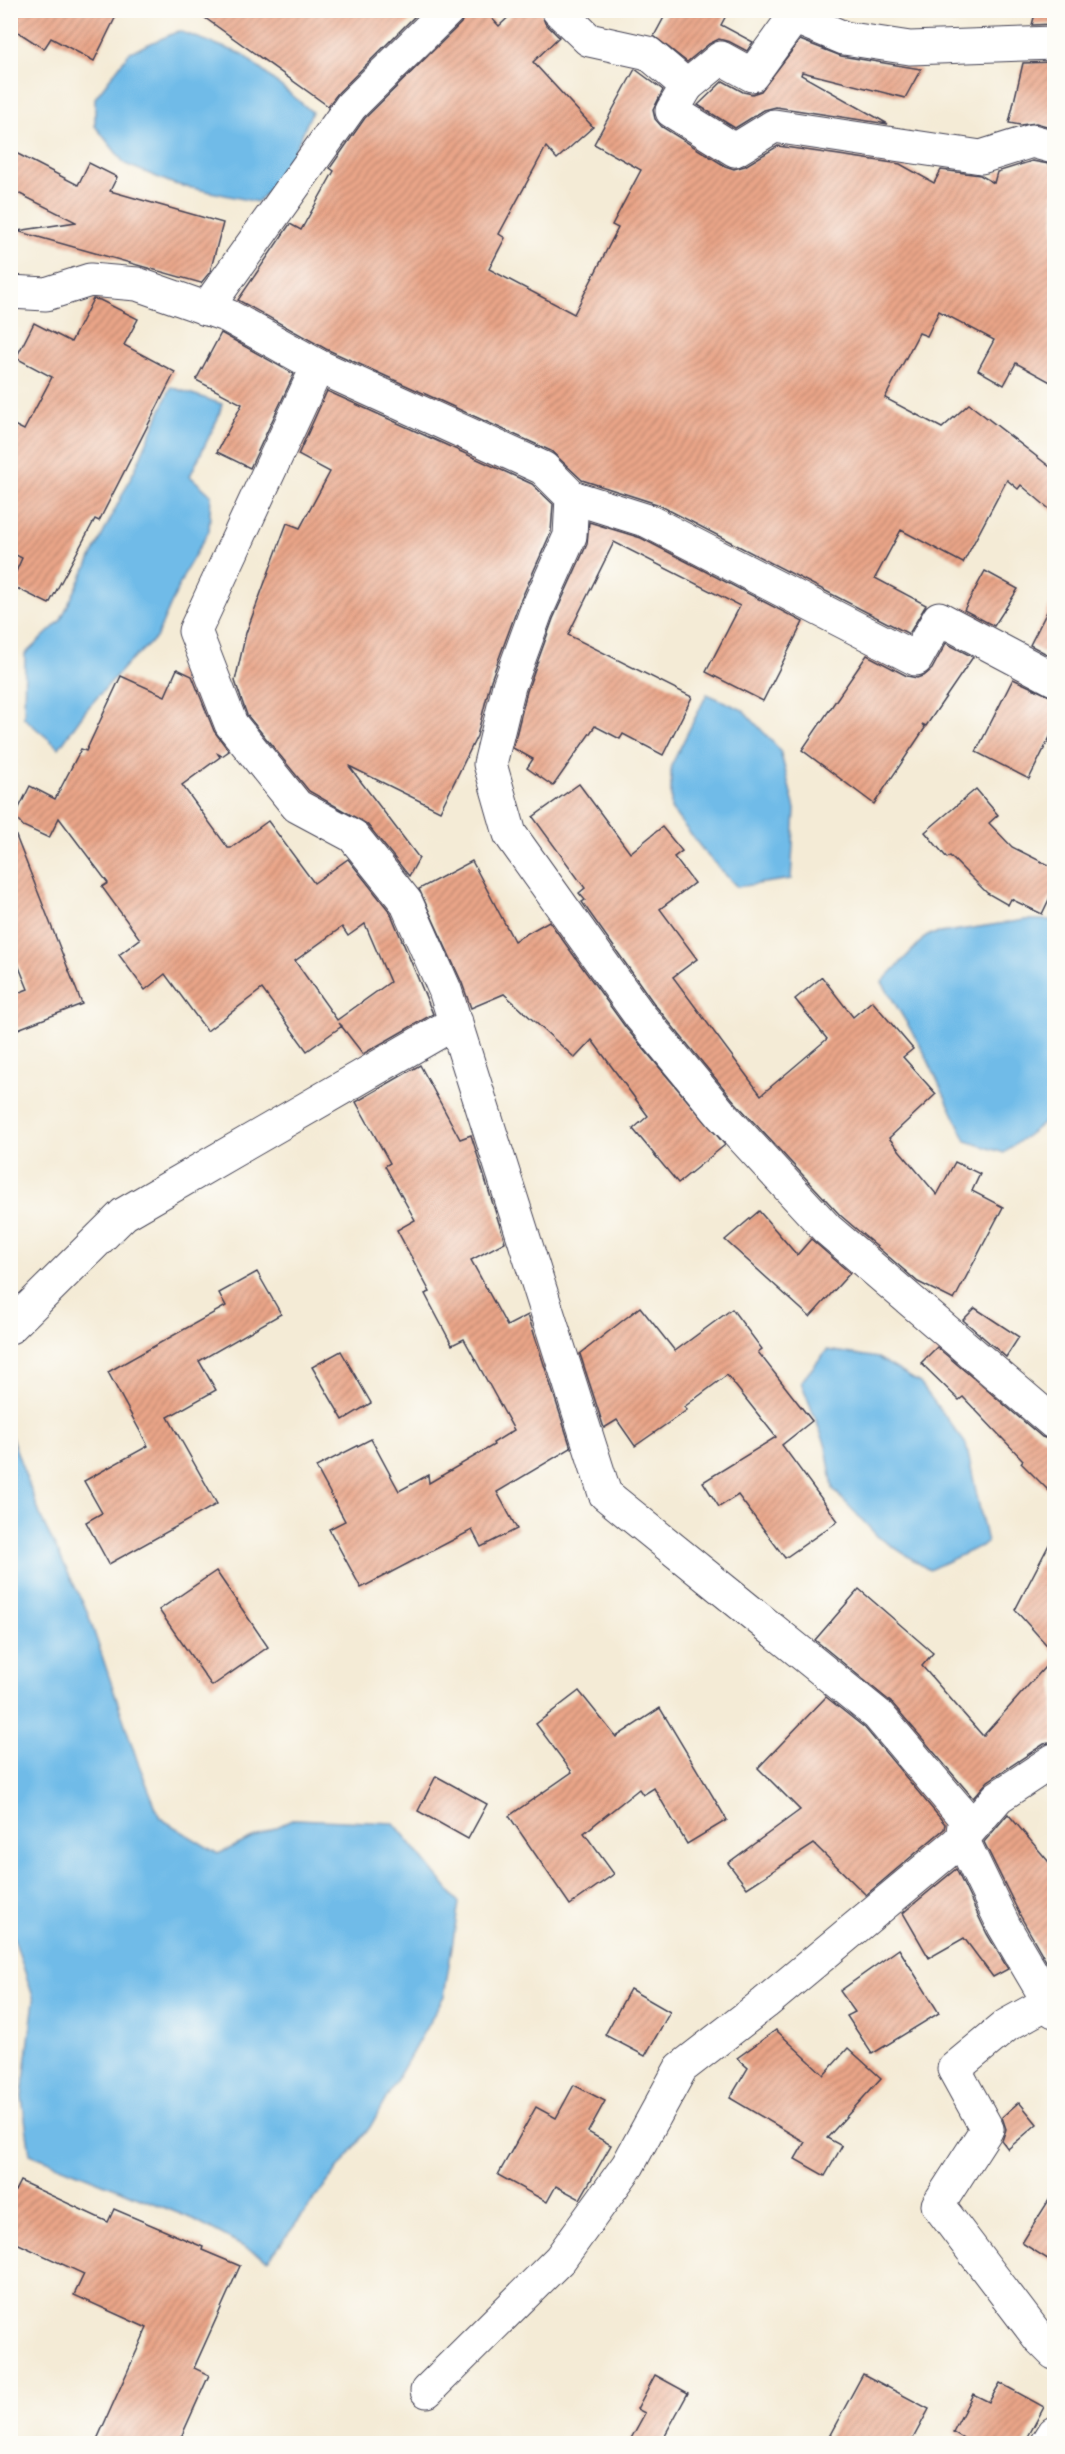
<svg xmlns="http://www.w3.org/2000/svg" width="1065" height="2454" font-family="Cardo,serif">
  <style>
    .water { fill: #6fbbe8; stroke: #486e92; stroke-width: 1.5 }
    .building { fill: url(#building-hatch); fill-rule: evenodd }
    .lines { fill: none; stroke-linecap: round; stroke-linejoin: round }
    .minor-casing { stroke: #424052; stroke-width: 35 }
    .minor { stroke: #fff; stroke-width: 33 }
  </style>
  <defs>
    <pattern id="building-hatch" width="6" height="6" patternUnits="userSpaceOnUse" patternTransform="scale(1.5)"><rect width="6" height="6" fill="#eaa588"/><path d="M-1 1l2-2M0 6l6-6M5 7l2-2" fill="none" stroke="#bd8670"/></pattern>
  </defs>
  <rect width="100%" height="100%" fill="#fdfcf7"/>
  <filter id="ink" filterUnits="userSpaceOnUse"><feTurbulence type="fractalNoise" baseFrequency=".0167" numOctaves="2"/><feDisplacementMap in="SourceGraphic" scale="12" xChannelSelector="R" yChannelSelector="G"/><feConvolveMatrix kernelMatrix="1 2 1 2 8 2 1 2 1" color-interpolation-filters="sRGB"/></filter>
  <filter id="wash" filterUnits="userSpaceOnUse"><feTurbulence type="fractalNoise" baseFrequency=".008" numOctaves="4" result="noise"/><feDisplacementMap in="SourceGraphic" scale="24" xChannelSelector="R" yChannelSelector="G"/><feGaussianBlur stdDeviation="1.35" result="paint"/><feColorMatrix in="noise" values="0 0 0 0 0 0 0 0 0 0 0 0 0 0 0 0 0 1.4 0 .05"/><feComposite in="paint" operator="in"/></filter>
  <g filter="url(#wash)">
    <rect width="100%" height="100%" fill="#f4ebd6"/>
    <!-- water -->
    <g class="water">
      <path d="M179 31 242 54 312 112 282 179 257 202 174 184 125 164 95 126V98L130 52Z"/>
      <path d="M171 387 222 404 218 418 190 476 211 495 209 531 186 570 156 638 124 667 86 710 59 748 24 718 25 654 60 621 137 465Z"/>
      <path d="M707 694 743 710 780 750 795 809 791 879 737 887 706 854 671 809V766Z"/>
      <path d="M1025 920H1054V1115L1004 1153 966 1141 923 1050 882 982 927 935Z"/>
      <path d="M827 1350 878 1358 920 1383 966 1444 987 1543 929 1570 878 1537 833 1489 826 1446 801 1382Z"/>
      <path d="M11 1436 42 1520 87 1611 137 1760 160 1818 218 1854 294 1819 394 1823 459 1903 444 1996 370 2127 268 2260 188 2217 30 2154 22 2097 34 2000 10 1926Z"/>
    </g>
    <g id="blocks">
      <!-- building -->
      <g class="building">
        <path d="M10 10H119L94 61 51 38 44 49 12 28 18 20 10 16Z"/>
        <path d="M194 10H421L338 93 328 106Z"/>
        <path d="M466 10H484L499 26 516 10H540L545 23 559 37 533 62 593 127 557 159 546 147 499 234 505 238 489 269 574 314 618 228 612 225 641 170 594 144 635 69 663 90 653 110 655 119 662 127 725 166 734 169 745 166 778 146 900 164 934 183 941 170 980 175 994 183 997 172 1032 161 1054 165V384L1016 363 1004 385 978 370 994 340 939 311 927 336 919 333 885 398 942 428 969 404 1054 470V513L1021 485 1018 489 1007 480 963 563 901 530 875 578 926 605 909 634 657 504 582 480 551 451 326 349 238 300 290 224 301 230 334 171 330 168 365 118 461 23Z"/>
        <path d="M668 10H729L721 25 753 42 747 51 730 42 719 39 709 44 687 62 654 36Z"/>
        <path d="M1036 10H1054V24L1032 25Z"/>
        <path d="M800 40 841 56 921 69 905 98 802 72 801 75 888 124 776 107 764 110 735 128 698 105 723 81 743 92 752 94 761 91Z"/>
        <path d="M1054 62V128L1036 123 1020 125 1009 123 1023 63Z"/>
        <path d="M10 150 78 185 89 163 117 177 110 191 223 223 210 272 201 283 17 231 76 222 10 189Z"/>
        <path d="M93 299 100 300 138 319 124 345 175 372 99 521 95 519 49 604 10 585 22 558 10 552V423L24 430 52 377 16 358 34 323 71 342Z"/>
        <path d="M221 333 294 374 250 468 217 452 242 404 196 380Z"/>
        <path d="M327 391 532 484 553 504 551 532 519 604 491 680 477 736 440 811 349 766 419 858 409 876 367 824 309 791 247 715 235 681 246 633 287 523 300 528 330 472 298 455Z"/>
        <path d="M589 522 641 538 803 622 763 701 706 672 740 606 614 542 568 635 692 697 663 755 623 734 620 739 595 726 553 786 527 768 533 759 513 748 527 691 553 619 587 544Z"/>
        <path d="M985 571 1018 589 994 626 964 610Z"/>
        <path d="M1054 598V658L1030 645Z"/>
        <path d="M946 643 973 657 926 726 922 724 925 728 874 804 802 750 867 655 907 676 917 678 925 675 932 669Z"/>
        <path d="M177 669 192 676 214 731 229 751 222 756 218 754 220 757 182 785 228 848H231L268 821 314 883 348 859 390 912 433 1014 363 1054 339 1023 342 1026 307 1051 262 989 207 1031 165 974 145 990 119 955 140 939 102 887 108 883 59 818 49 838 23 826 15 816 30 786 55 799 81 749 86 751 121 676 165 696ZM365 924 390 982 337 1020 295 961 342 927 348 936Z"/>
        <path d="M1013 679 1054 698V729L1029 779 976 752Z"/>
        <path d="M579 784 630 853 662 827 682 851 674 857 694 883 660 909 697 959 673 977 761 1095 827 1039 795 999 822 977 853 1017 872 1001 913 1049 903 1057 936 1094 889 1138 937 1195 955 1162 980 1174 972 1191 1003 1207 954 1300 918 1282 840 1215 735 1102 655 1005 582 902 585 900 579 893 585 888 533 817Z"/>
        <path d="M976 789 998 815 989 823 1012 847 1054 868V889L1042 914 1011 899 1008 905 987 893 950 856 947 858 925 832Z"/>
        <path d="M12 826 82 1004 18 1029 10 1011V996L28 989 10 945Z"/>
        <path d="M472 861 514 941 549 921 626 1028 725 1145 678 1183 633 1129 648 1116 592 1040 575 1058 504 994 471 1008 462 983 419 889Z"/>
        <path d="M420 1065 460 1139 471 1135 505 1242 471 1260 507 1326 528 1315 571 1448 497 1492 517 1529 481 1547 472 1530 361 1588 329 1529 345 1521 316 1467 371 1439 399 1491 428 1475 429 1483 494 1445 493 1443 514 1430 464 1339 452 1345 425 1294 430 1292 397 1230 415 1220 385 1166 390 1163 356 1102Z"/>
        <path d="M759 1211 797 1255 811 1239 850 1273 810 1317 725 1240Z"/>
        <path d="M257 1272 281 1314 199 1361 216 1390 168 1417 217 1504 109 1564 86 1522 102 1513 84 1481 148 1446 108 1372 226 1306 219 1293Z"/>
        <path d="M640 1307 675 1351 732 1309 762 1349 758 1352 812 1421 782 1445 838 1521 785 1558 738 1495 719 1507 703 1482 776 1437 727 1375 684 1407 687 1410 635 1446 617 1420 604 1428 580 1354Z"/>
        <path d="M975 1308 1019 1337 1006 1357 963 1320Z"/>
        <path d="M937 1347 1042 1437 1054 1441V1496L1021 1463 1023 1460 963 1397 959 1400 921 1363Z"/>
        <path d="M341 1351 371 1403 343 1420 312 1367Z"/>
        <path d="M1054 1535V1653L1015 1610Z"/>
        <path d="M216 1571 268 1647 212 1686 159 1610Z"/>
        <path d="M859 1589 933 1653 922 1666 983 1736 1054 1657V1742L1044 1744 988 1781 973 1798 892 1703 815 1640Z"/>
        <path d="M579 1691 616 1737 660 1708 727 1820 687 1844 654 1788 643 1795 639 1789 584 1833 614 1874 570 1905 509 1816 572 1772 536 1724Z"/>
        <path d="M826 1697 865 1728 945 1824 944 1829 866 1895 814 1844 747 1888 728 1863 800 1810 758 1768Z"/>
        <path d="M436 1776 487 1804 468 1839 418 1811Z"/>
        <path d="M1008 1814 1054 1868V1975L1021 1917 984 1842Z"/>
        <path d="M956 1869 987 1934 1008 1969 993 1977 964 1938 929 1958 903 1913Z"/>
        <path d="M899 1949 939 2013 872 2054 847 2016 855 2012 840 1991Z"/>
        <path d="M630 1989 670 2012 645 2056 605 2035Z"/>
        <path d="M776 2030 824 2075 848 2048 881 2078 827 2138 842 2146 825 2176 795 2159 805 2142 730 2098 748 2068 737 2058Z"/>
        <path d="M574 2085 605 2101 588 2132 611 2145 580 2199 556 2186 547 2202 498 2175 536 2107 556 2118Z"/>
        <path d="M1019 2102 1037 2124 1008 2149 1002 2141 1006 2129 1002 2117Z"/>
        <path d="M20 2181 108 2222 114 2209 203 2247 202 2250 240 2266 194 2368 209 2375 178 2444H95L147 2328 74 2295 84 2274 10 2240V2201Z"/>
        <path d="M1054 2192V2263L1022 2243Z"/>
        <path d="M863 2374 929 2409 910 2444H825Z"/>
        <path d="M655 2375 688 2393 660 2444H628L645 2413 637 2409Z"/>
        <path d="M1000 2383 1044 2407 1024 2444H973L953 2432 973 2394 989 2402Z"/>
      </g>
    </g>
  </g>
  <g filter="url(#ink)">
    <use href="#blocks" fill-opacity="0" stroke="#424052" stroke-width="1.5"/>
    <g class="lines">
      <defs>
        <g id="minor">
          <path d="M558 10 589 40 648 53 687 86 672 111 735 150 774 126 981 157 1032 141 1054 147"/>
          <path d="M687 86 721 58 752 75 794 17 844 38 910 48 1054 43"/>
          <path d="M10 292 46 294 90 280 137 284 228 316 318 366 543 468 572 497 570 536 536 612 509 686 490 764 510 834 640 1016 721 1114 827 1229 1054 1423"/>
          <path d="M206 309 351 106 448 10"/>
          <path d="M318 366 195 631 231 724 297 806 353 836 406 902 445 990 605 1494 878 1715 965 1818 962 1839 1004 1926 1054 2011"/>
          <path d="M572 497 648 521 916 659 939 618 1054 679"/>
          <path d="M10 1327 124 1214 456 1022"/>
          <path d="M1049 2002 1007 2025 954 2069 987 2129 938 2205 1039 2338 1054 2353"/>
          <path d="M427 2391 560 2259 628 2165 681 2068 765 2003 962 1839 998 1797 1054 1760"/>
          <path d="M1047 2444 1054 2433"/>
        </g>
      </defs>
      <!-- minor casing -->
      <use href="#minor" class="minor-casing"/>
      <!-- minor -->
      <use href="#minor" class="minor"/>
    </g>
  </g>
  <!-- margin -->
  <rect width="1065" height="2454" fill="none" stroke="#fdfcf7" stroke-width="36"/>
</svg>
